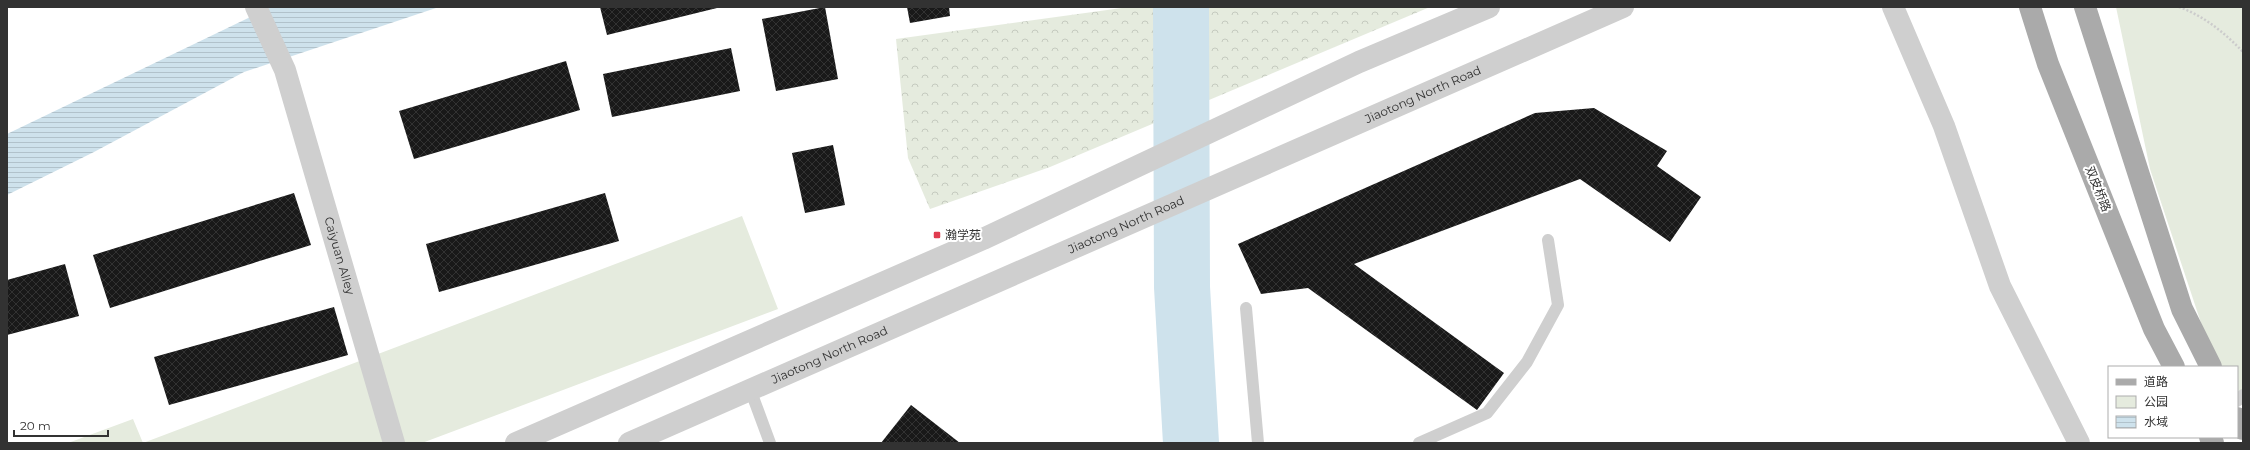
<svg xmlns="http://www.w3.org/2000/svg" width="2250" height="450" font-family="Montserrat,'Noto Sans SC',sans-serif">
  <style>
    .green { fill: #e5ebde }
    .forest { fill: url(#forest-crowns) }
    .water { fill: url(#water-rules) }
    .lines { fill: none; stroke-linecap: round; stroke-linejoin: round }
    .river { stroke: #cee2ec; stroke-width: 56 }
    .building { fill: url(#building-cross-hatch) }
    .path { stroke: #ccc; stroke-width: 2.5; stroke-dasharray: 2 2; stroke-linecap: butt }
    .service { stroke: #cfcfcf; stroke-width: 12 }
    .minor { stroke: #cfcfcf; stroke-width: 22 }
    .tertiary { stroke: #cfcfcf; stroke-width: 22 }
    .primary { stroke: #aaa; stroke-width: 22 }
    .poi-dot { fill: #e03c4f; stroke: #fff; stroke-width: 1.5 }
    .labels { text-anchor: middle; stroke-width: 4; stroke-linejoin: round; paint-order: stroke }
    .street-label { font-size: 12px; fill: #323232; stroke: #fff }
    .poi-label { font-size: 12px; fill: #323232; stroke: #fff; text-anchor: start }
  </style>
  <defs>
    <pattern id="forest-crowns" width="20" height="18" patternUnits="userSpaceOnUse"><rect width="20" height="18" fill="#e5ebde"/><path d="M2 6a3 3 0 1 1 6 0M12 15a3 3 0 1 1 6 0" fill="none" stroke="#c5cabf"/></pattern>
    <pattern id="water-rules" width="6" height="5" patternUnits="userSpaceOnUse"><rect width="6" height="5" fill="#cee2ec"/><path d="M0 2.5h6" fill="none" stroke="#b1c2cb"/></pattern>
    <pattern id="building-cross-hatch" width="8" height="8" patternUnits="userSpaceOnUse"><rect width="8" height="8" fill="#191919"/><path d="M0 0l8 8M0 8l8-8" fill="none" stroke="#323232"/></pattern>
  </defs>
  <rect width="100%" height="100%" fill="#fff"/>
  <!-- green -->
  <g class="green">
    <path d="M2116 7H2243V403L2237 392V367H2222L2207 341 2150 169Z"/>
    <path d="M742 216 778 309 422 443H68L133 419 143 443Z"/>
  </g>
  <!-- forest -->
  <path class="forest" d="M1129 7H1430L1050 167 930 209 908 158 896 39Z"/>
  <!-- water -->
  <path class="water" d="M271 7H439L244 72 94 152 7 195V134Z"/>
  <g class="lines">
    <!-- river -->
    <path class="river" d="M1181 7 1182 287 1191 443"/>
  </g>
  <!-- building -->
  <g class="building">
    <path d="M600 7H717V8L607 35Z"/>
    <path d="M825 7 838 79 776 91 762 19Z"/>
    <path d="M907 7H949L950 16 910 23Z"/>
    <path d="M731 48 740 91 612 117 603 74Z"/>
    <path d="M566 61 580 110 414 159 399 111Z"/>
    <path d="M1594 108 1667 151 1657 166 1701 197 1670 242 1580 179 1354 264 1504 373 1477 410 1308 288 1261 294 1238 244 1535 113Z"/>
    <path d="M833 145 845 205 805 213 792 153Z"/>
    <path d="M294 193 311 245 110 308 93 255Z"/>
    <path d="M605 193 619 241 439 292 426 244Z"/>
    <path d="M65 264 79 316 7 335V280Z"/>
    <path d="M334 307 348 355 169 405 154 357Z"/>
    <path d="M911 405 960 443H881Z"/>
  </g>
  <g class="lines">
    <!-- path -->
    <path class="path" d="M2179 7C2204 16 2225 33 2243 52"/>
    <!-- service -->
    <g class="service">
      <path d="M1246 308 1258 443"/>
      <path d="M750 389 770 443"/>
      <path d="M2237 401 2243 395"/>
      <path d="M1419 443 1487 413 1527 362 1558 305 1548 240"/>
    </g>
    <!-- minor -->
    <g class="minor">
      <path id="s1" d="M256 7 285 70 394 443"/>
      <path d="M1893 7 1944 126 2000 286 2079 443"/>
    </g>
    <!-- tertiary -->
    <g class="tertiary">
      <path d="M516 443 983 239 1359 62 1489 7"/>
      <path id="s2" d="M629 443 1623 7"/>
    </g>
    <!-- primary -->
    <g class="primary">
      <path d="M2030 7 2048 64 2154 329 2174 367"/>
      <path d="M2085 7 2182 309 2211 367"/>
      <path d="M2237 418 2243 429"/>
      <path d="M2210 437 2213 443"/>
    </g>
  </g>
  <!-- markers -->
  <rect class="poi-dot" x="933" y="231" width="8" height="8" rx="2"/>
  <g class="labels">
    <!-- street labels -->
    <g class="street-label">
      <text dy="4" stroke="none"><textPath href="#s2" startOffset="867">Jiaotong North Road</textPath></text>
      <text transform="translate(2098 189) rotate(68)" y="4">双皮桥路</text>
      <text dy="4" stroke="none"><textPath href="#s2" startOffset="543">Jiaotong North Road</textPath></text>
      <text dy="4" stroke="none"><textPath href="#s1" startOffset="263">Caiyuan Alley</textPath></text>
      <text dy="4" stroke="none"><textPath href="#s2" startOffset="219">Jiaotong North Road</textPath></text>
    </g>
    <!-- poi labels -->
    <g class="poi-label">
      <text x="945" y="239">瀚学苑</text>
    </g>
  </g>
  <!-- border -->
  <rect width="2250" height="450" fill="none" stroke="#323232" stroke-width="16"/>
  <!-- legend -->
  <rect x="2108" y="366" width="130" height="72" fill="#ffffff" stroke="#adadad"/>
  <rect x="2116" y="379" width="20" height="6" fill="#aaaaaa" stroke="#adadad"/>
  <text x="2144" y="386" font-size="12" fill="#323232">道路</text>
  <rect x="2116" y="396" width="20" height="12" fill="#e5ebde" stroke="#adadad"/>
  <text x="2144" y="406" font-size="12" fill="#323232">公园</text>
  <rect x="2116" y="416" width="20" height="12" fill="url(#water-rules)" stroke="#adadad"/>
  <text x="2144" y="426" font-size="12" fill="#323232">水域</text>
  <!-- scale -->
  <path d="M14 430v6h94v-6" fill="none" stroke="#323232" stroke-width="2"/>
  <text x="20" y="430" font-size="12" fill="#323232" stroke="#ffffff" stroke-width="3" paint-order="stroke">20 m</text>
</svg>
